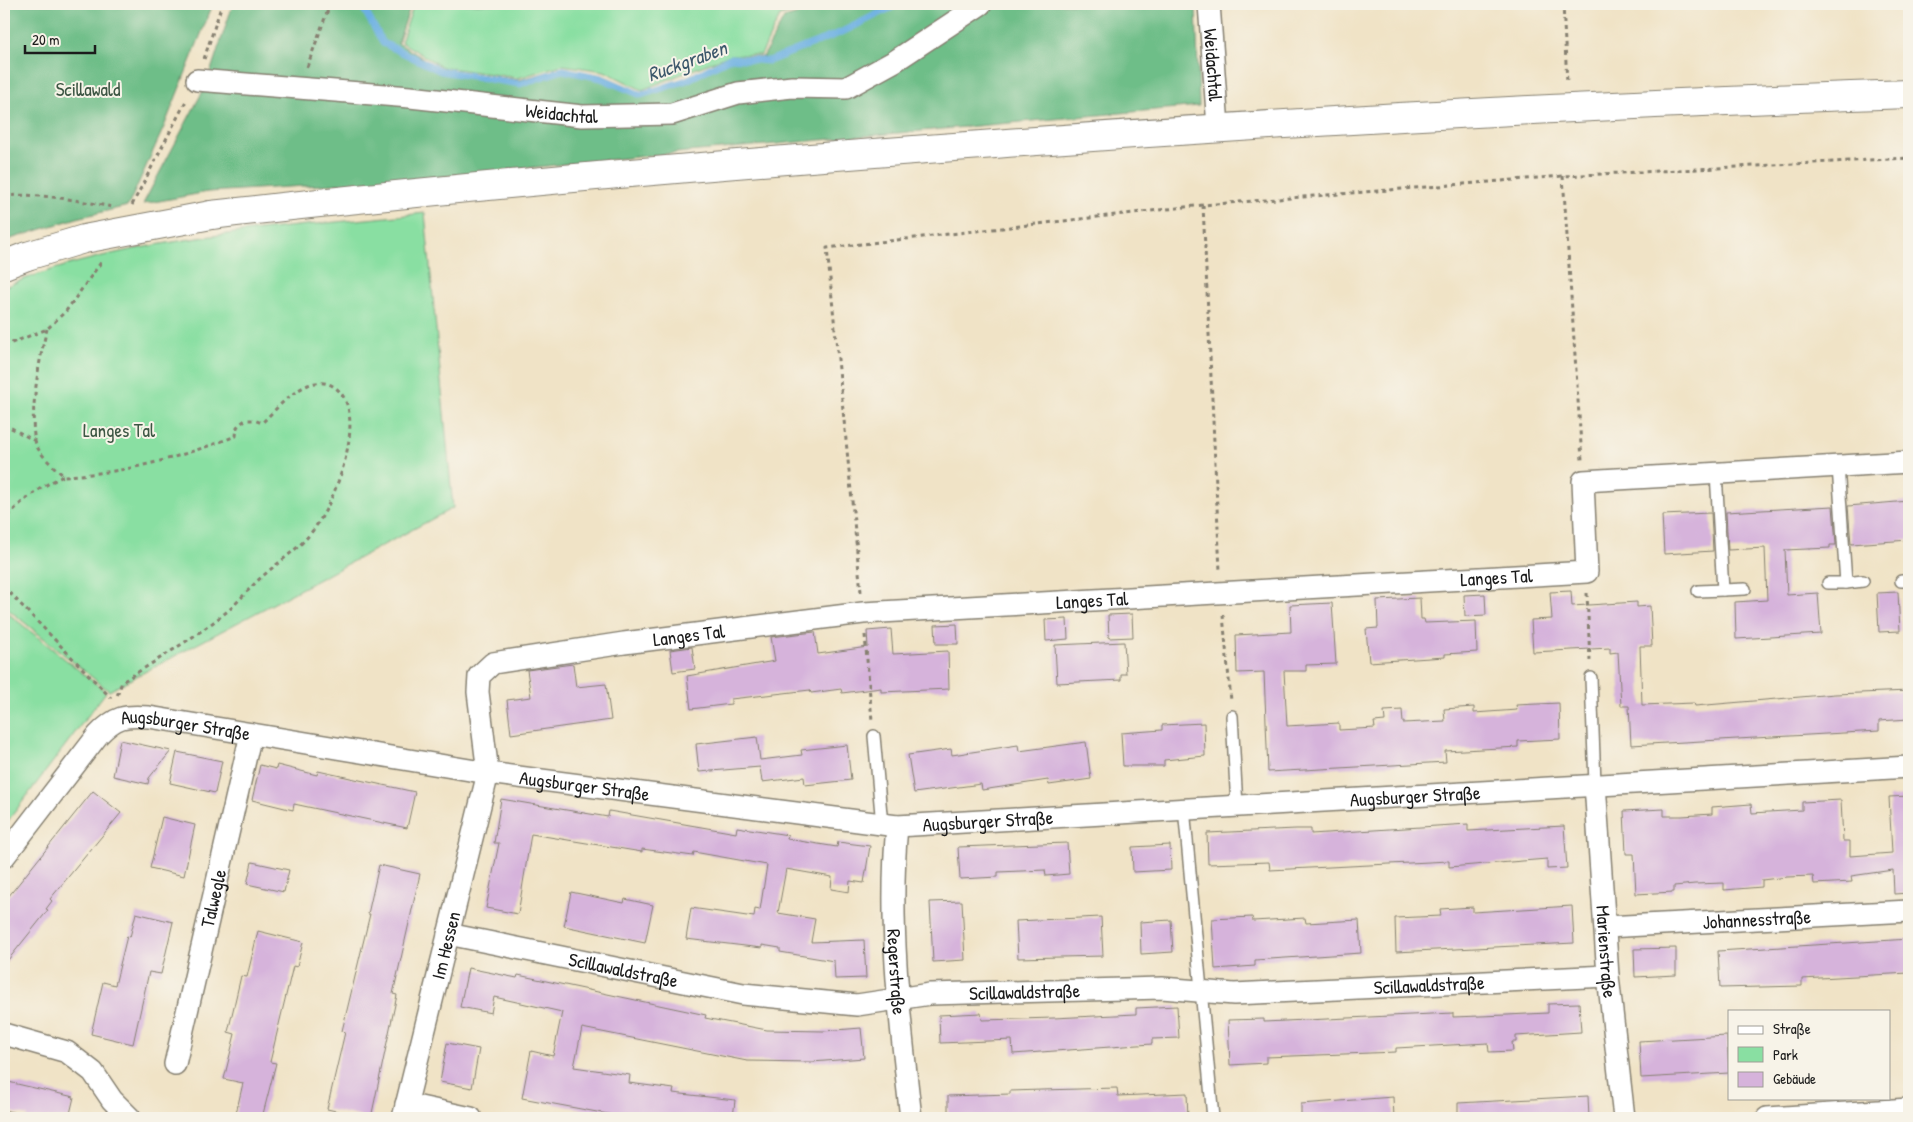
<svg xmlns="http://www.w3.org/2000/svg" width="1913" height="1122" font-family="'Patrick Hand',sans-serif">
  <style>
    .green { fill: #89dfa2; stroke: #527e5f }
    .forest { fill: #6ebe88; stroke: #456d52 }
    .lines { fill: none; stroke-linecap: round; stroke-linejoin: round }
    .stream { stroke: #6cb0e2; stroke-width: 7 }
    .building { fill: #d6b3db }
    .service-casing { stroke: #868071; stroke-width: 14 }
    .minor-casing { stroke: #868071; stroke-width: 24 }
    .secondary-casing { stroke: #868071; stroke-width: 30 }
    .path { stroke: #868071; stroke-width: 3; stroke-dasharray: 4 4; stroke-linecap: butt }
    .service { stroke: #fff; stroke-width: 11 }
    .minor { stroke: #fff; stroke-width: 21 }
    .secondary { stroke: #fff; stroke-width: 28 }
    .secondary-bridge-casing { stroke: #868071; stroke-width: 30; stroke-linecap: butt }
    .secondary-bridge { stroke: #fff; stroke-width: 28 }
    .labels { text-anchor: middle; stroke-width: 4; stroke-linejoin: round; paint-order: stroke }
    .street-label { font-size: 19px; fill: #1c1c1c; stroke: #f7f3e8 }
    .park-label { font-size: 19px; fill: #3d5644; stroke: #f7f3e8 }
    .water-label { font-size: 20px; font-style: italic; fill: #3c576b; stroke: #f7f3e8 }
  </style>
  <rect width="100%" height="100%" fill="#f7f3e8"/>
  <filter id="ink" filterUnits="userSpaceOnUse"><feTurbulence type="fractalNoise" baseFrequency=".02" numOctaves="2"/><feDisplacementMap in="SourceGraphic" scale="10" xChannelSelector="R" yChannelSelector="G"/><feConvolveMatrix kernelMatrix="1 2 1 2 8 2 1 2 1" color-interpolation-filters="sRGB"/></filter>
  <filter id="wash" filterUnits="userSpaceOnUse"><feTurbulence type="fractalNoise" baseFrequency=".0096" numOctaves="4" result="noise"/><feDisplacementMap in="SourceGraphic" scale="20" xChannelSelector="R" yChannelSelector="G"/><feGaussianBlur stdDeviation="1.12" result="paint"/><feColorMatrix in="noise" values="0 0 0 0 0 0 0 0 0 0 0 0 0 0 0 0 0 1.4 0 .05"/><feComposite in="paint" operator="in"/></filter>
  <g filter="url(#wash)">
    <rect width="100%" height="100%" fill="#f0e3c6"/>
    <!-- green -->
    <g class="green">
      <path d="M412 4H821L780 16 761 55H730L642 90 604 71 562 65 518 78 442 67 401 42 413 7Z"/>
      <path d="M425 213 453 508 109 691 4 606V287C130 235 290 228 425 213Z"/>
      <path d="M4 610 106 692 4 826Z"/>
    </g>
    <!-- forest -->
    <g class="forest">
      <path d="M4 4H213L164 127 128 206 77 218 4 241Z"/>
      <path d="M233 4H409L410 7 398 43 441 69 519 80 562 68 602 75 641 92 685 78 730 57H763L784 18 834 4H1196L1199 106 676 153 417 179 208 192 143 204 206 85Z"/>
    </g>
    <g class="lines">
      <!-- stream -->
      <path class="stream" d="M361 4 383 43 441 71 520 84 563 70 601 78 641 95 687 80 730 58 769 61 842 32 898 4"/>
    </g>
    <g id="blocks">
      <!-- building -->
      <g class="building">
        <path d="M1909 501V540L1851 544 1848 506Z"/>
        <path d="M1833 506 1836 545H1830V548L1785 550 1787 595 1818 593 1821 634 1736 639 1735 602 1767 600 1765 548 1728 550 1726 512Z"/>
        <path d="M1711 513 1713 551 1664 554 1662 515Z"/>
        <path d="M1571 591 1572 606 1637 602V607L1650 606 1652 646H1640L1642 705 1694 703 1695 706 1835 694 1909 691V719L1879 721V731L1631 745 1629 706H1621L1618 652 1610 653V648L1533 652 1531 620 1552 619 1550 592Z"/>
        <path d="M1898 592 1900 631 1879 632 1877 593Z"/>
        <path d="M1485 594 1486 615 1465 616 1464 595Z"/>
        <path d="M1420 598 1421 619H1424L1425 623 1476 621 1477 652 1445 654V657L1369 662 1366 629 1378 628 1377 600Z"/>
        <path d="M1332 603 1336 664 1306 665V671H1284L1287 726 1339 723V730L1375 728 1374 722 1385 721 1384 711 1402 710 1403 723 1445 721 1444 709 1474 707V713L1517 710 1516 705 1559 703 1560 739 1518 741V747L1445 751 1446 762 1268 772 1264 672 1237 673 1236 635 1291 632 1290 605Z"/>
        <path d="M1132 614 1133 637 1109 638 1108 615Z"/>
        <path d="M1067 619 1068 639 1046 641 1045 620Z"/>
        <path d="M957 624 958 644H936L935 625Z"/>
        <path d="M891 629 893 654 948 651 949 689 881 692V688L842 693 841 689 811 693 810 690 731 699V704L691 709 687 676 775 661 771 637 815 632 818 654 868 647 867 631Z"/>
        <path d="M1124 642 1126 674H1121V680L1057 683 1055 645Z"/>
        <path d="M692 647 695 669 673 672 670 650Z"/>
        <path d="M573 664 576 687 606 684 611 720 511 734 507 700 531 697 527 670Z"/>
        <path d="M1204 723 1205 756 1164 760V766H1123L1121 733 1162 730V725Z"/>
        <path d="M757 737 760 760 802 755 801 750 847 745 851 780 805 785 804 777 762 782 760 767 699 772 696 744Z"/>
        <path d="M120 740 171 751 149 778 148 784 113 776Z"/>
        <path d="M1086 742 1091 779 1049 785 1048 780 982 790 981 784 914 793 908 755 951 749 952 755 1018 745 1019 751Z"/>
        <path d="M177 752 222 761 215 793 170 783Z"/>
        <path d="M260 765 276 769 277 765 317 775 318 771 415 792 407 828 294 804 293 810 252 800Z"/>
        <path d="M93 791 121 813 50 899 52 901 46 909 48 910 4 965V902Z"/>
        <path d="M1909 796V893L1894 894 1893 870 1851 876 1852 882 1814 884 1813 876 1787 877 1762 880V887L1724 890V883L1695 884 1674 886V892L1636 894 1634 854H1626L1624 811 1664 809V816H1682L1712 814V807L1751 804 1752 813 1802 810V802L1841 800 1843 841H1850V856L1892 853 1889 797Z"/>
        <path d="M501 799 608 817 609 811 736 833 737 827 788 835 787 839 837 847 838 842 870 846 864 883 850 881 849 892 831 889 832 877 786 869 778 913 815 919 811 942 864 940 866 978 835 979 834 961 780 952V948L762 945V948L686 939 691 908 754 917 755 909 760 910 767 865 694 852 693 856 642 849V852L531 834 518 914 486 908 499 843H494Z"/>
        <path d="M162 817 195 825 184 876 150 868Z"/>
        <path d="M1468 824V831L1564 826 1567 868 1547 869V859L1449 867V861L1270 870 1269 862 1208 864 1207 833 1296 829H1311V834Z"/>
        <path d="M1067 843 1069 874 1046 876 1045 870 998 872V877L960 879 958 847Z"/>
        <path d="M1170 845 1171 870 1133 872 1132 847Z"/>
        <path d="M252 862 289 870 284 892 247 884Z"/>
        <path d="M379 865 420 874 393 994 397 995 371 1118H367L327 1109 345 1032 342 1031 370 914H368Z"/>
        <path d="M571 892 624 903 625 899 653 905 645 943 564 926Z"/>
        <path d="M962 901 965 960 933 962 930 902Z"/>
        <path d="M1572 906 1574 943 1396 952 1395 918 1441 916 1440 909 1473 907V912Z"/>
        <path d="M136 913 173 922 161 974 149 972 133 1044 91 1034 103 982 115 985 127 936 130 937Z"/>
        <path d="M1101 917 1103 956 1018 958 1016 921Z"/>
        <path d="M1252 917 1253 921 1305 918 1306 923 1359 920 1361 953 1255 960V966L1215 969 1212 919Z"/>
        <path d="M1171 920 1173 952 1141 954 1140 922Z"/>
        <path d="M258 931 303 942 297 967 293 966 270 1062 276 1063 262 1118H235L243 1083 224 1079 235 1034 228 1032 241 976 247 977Z"/>
        <path d="M1909 939V973L1802 979V986L1720 988 1718 951Z"/>
        <path d="M1676 948V975L1635 977 1634 949Z"/>
        <path d="M468 968 517 978 518 975 706 1015 705 1018 767 1030 824 1031 861 1028 864 1058 812 1062 747 1061 582 1028 574 1067 630 1075 629 1083 674 1089 673 1093 735 1100 733 1118H629L522 1098 531 1051 553 1056 562 1012 494 997 491 1013 460 1007Z"/>
        <path d="M1579 1003 1581 1032 1516 1036V1042H1512L1513 1051 1489 1052 1488 1043 1396 1048V1052L1266 1057V1063L1230 1065 1228 1020 1264 1019V1022L1453 1013V1017L1507 1015 1548 1013V1004Z"/>
        <path d="M1177 1006 1179 1038 1152 1039V1044L1013 1054 1012 1040 940 1043 939 1015 981 1013 982 1020 1054 1018 1136 1014V1008Z"/>
        <path d="M1727 1036 1729 1073 1641 1078 1639 1041Z"/>
        <path d="M447 1043 479 1049 472 1088 440 1082Z"/>
        <path d="M4 1081 74 1097 69 1118H27L28 1116 4 1110Z"/>
        <path d="M1117 1088 1118 1096 1187 1093 1188 1118H948V1096L1010 1094V1091L1042 1090Z"/>
        <path d="M1588 1096 1589 1118H1458V1103Z"/>
        <path d="M1393 1097 1394 1118H1301V1104Z"/>
      </g>
    </g>
  </g>
  <g filter="url(#ink)">
    <use href="#blocks" fill-opacity="0" stroke="#868071" stroke-width="1"/>
    <g class="lines">
      <defs>
        <g id="service">
          <path d="M1838 466 1846 583 1863 581"/>
          <path d="M1716 473 1723 590 1745 589"/>
          <path d="M1901 581H1909"/>
          <path d="M1828 583H1846"/>
          <path d="M1698 591 1723 590"/>
          <path d="M1591 678 1595 784"/>
          <path d="M1232 716 1237 807"/>
          <path d="M874 736 882 825"/>
          <path d="M1184 808 1213 1118"/>
        </g>
        <g id="minor">
          <path id="s1" d="M1209 4 1218 127"/>
          <path id="s2" d="M197 80 410 97 582 116 672 114 738 93 792 87 846 88 895 61 981 4"/>
          <path id="s3" d="M1595 784 1608 976 1624 1118"/>
          <path id="s4" d="M897 826C888 924 900 1021 911 1118"/>
          <path id="s5" d="M4 857 98 735C116 716 125 715 149 717L488 773 897 826 1909 767"/>
          <path id="s6" d="M1606 927 1909 911"/>
          <path id="s7" d="M448 934 743 994 857 1005 930 994 1162 988 1234 994 1608 976"/>
          <path d="M4 1034 67 1052 93 1072 112 1100 130 1118"/>
          <path id="s8" d="M175 1064 251 734"/>
          <path d="M406 1104 471 1118"/>
          <path id="s9" d="M403 1118 488 773 478 692 479 676 493 663 624 643 863 613 1587 572 1583 481 1909 462"/>
          <path d="M1767 1118 1909 1109"/>
        </g>
        <g id="secondary">
          <path d="M211 215C472 185 733 163 995 144 1300 121 1604 104 1909 94"/>
          <path d="M4 265 27 256"/>
        </g>
      </defs>
      <!-- service casing -->
      <use href="#service" class="service-casing"/>
      <!-- minor casing -->
      <use href="#minor" class="minor-casing"/>
      <!-- secondary casing -->
      <use href="#secondary" class="secondary-casing"/>
      <!-- path -->
      <g class="path">
        <path d="M1563 4 1567 83"/>
        <path d="M204 59 222 4"/>
        <path d="M307 67 330 4"/>
        <path d="M1563 176 1582 460"/>
        <path d="M4 196C40 193 76 200 112 207"/>
        <path d="M132 205 187 99"/>
        <path d="M1203 205 1220 571"/>
        <path d="M47 329C40 355 29 415 35 441 38 454 54 467 64 476 129 473 176 458 236 436L237 427 245 420H254L262 423C275 410 291 392 308 385 318 381 329 382 337 389 368 416 336 498 316 526 302 547 282 559 264 575 251 586 241 599 229 610 197 636 157 660 122 682L117 696"/>
        <path d="M4 346 47 329 66 311 102 261"/>
        <path d="M4 424 35 441"/>
        <path d="M4 523C13 505 46 483 64 476"/>
        <path d="M4 587 111 698"/>
        <path d="M861 592 827 248 1203 205 1563 176 1909 158"/>
        <path d="M1587 593 1590 661"/>
        <path d="M1223 615 1231 701"/>
        <path d="M865 635 872 721"/>
      </g>
      <!-- service -->
      <use href="#service" class="service"/>
      <!-- minor -->
      <use href="#minor" class="minor"/>
      <!-- secondary -->
      <use href="#secondary" class="secondary"/>
      <defs>
        <path id="secondary-bridge" d="M27 256 84 239 211 215"/>
      </defs>
      <!-- secondary-bridge casing -->
      <use href="#secondary-bridge" class="secondary-bridge-casing"/>
      <!-- secondary-bridge -->
      <use href="#secondary-bridge" class="secondary-bridge"/>
    </g>
  </g>
  <g class="labels">
    <!-- street labels -->
    <g class="street-label">
      <text dy="7" stroke="none"><textPath href="#s1" startOffset="61">Weidachtal</textPath></text>
      <text dy="7" stroke="none"><textPath href="#s2" startOffset="366">Weidachtal</textPath></text>
      <text dy="7" stroke="none"><textPath href="#s9" startOffset="1480">Langes Tal</textPath></text>
      <text dy="7" stroke="none"><textPath href="#s9" startOffset="1075">Langes Tal</textPath></text>
      <text dy="7" stroke="none"><textPath href="#s9" startOffset="670">Langes Tal</textPath></text>
      <text dy="7" stroke="none"><textPath href="#s5" startOffset="248">Augsburger Straße</textPath></text>
      <text dy="7" stroke="none"><textPath href="#s5" startOffset="652">Augsburger Straße</textPath></text>
      <text dy="7" stroke="none"><textPath href="#s5" startOffset="1486">Augsburger Straße</textPath></text>
      <text dy="7" stroke="none"><textPath href="#s5" startOffset="1058">Augsburger Straße</textPath></text>
      <text dy="7" stroke="none"><textPath href="#s8" startOffset="170">Talwegle</textPath></text>
      <text dy="7" stroke="none"><textPath href="#s6" startOffset="151">Johannesstraße</textPath></text>
      <text dy="7" stroke="none"><textPath href="#s9" startOffset="178">Im Hessen</textPath></text>
      <text dy="7" stroke="none"><textPath href="#s3" startOffset="168">Marienstraße</textPath></text>
      <text dy="7" stroke="none"><textPath href="#s7" startOffset="179">Scillawaldstraße</textPath></text>
      <text dy="7" stroke="none"><textPath href="#s4" startOffset="146">Regerstraße</textPath></text>
      <text dy="7" stroke="none"><textPath href="#s7" startOffset="989">Scillawaldstraße</textPath></text>
      <text dy="7" stroke="none"><textPath href="#s7" startOffset="584">Scillawaldstraße</textPath></text>
    </g>
    <!-- park labels -->
    <g class="park-label">
      <text x="88" y="96">Scillawald</text>
      <text x="119" y="437">Langes Tal</text>
    </g>
    <!-- water labels -->
    <g class="water-label">
      <text transform="translate(687 61) rotate(-20)" y="7">Ruckgraben</text>
    </g>
  </g>
  <!-- margin -->
  <rect width="1913" height="1122" fill="none" stroke="#f7f3e8" stroke-width="20"/>
  <!-- legend -->
  <rect x="1728" y="1010" width="162" height="90" fill="#f7f3e8" stroke="#9f9d96"/>
  <rect x="1738" y="1026" width="25" height="8" fill="#ffffff" stroke="#9f9d96"/>
  <text x="1773" y="1034" font-size="15" fill="#1c1c1c">Straße</text>
  <rect x="1738" y="1047" width="25" height="15" fill="#89dfa2" stroke="#9f9d96"/>
  <text x="1773" y="1060" font-size="15" fill="#1c1c1c">Park</text>
  <rect x="1738" y="1072" width="25" height="15" fill="#d6b3db" stroke="#9f9d96"/>
  <text x="1773" y="1084" font-size="15" fill="#1c1c1c">Gebäude</text>
  <!-- scale -->
  <path d="M25 45v8h70v-8" fill="none" stroke="#1c1c1c" stroke-width="2.5"/>
  <text x="32" y="45" font-size="15" fill="#1c1c1c" stroke="#f7f3e8" stroke-width="4" paint-order="stroke">20 m</text>
</svg>
